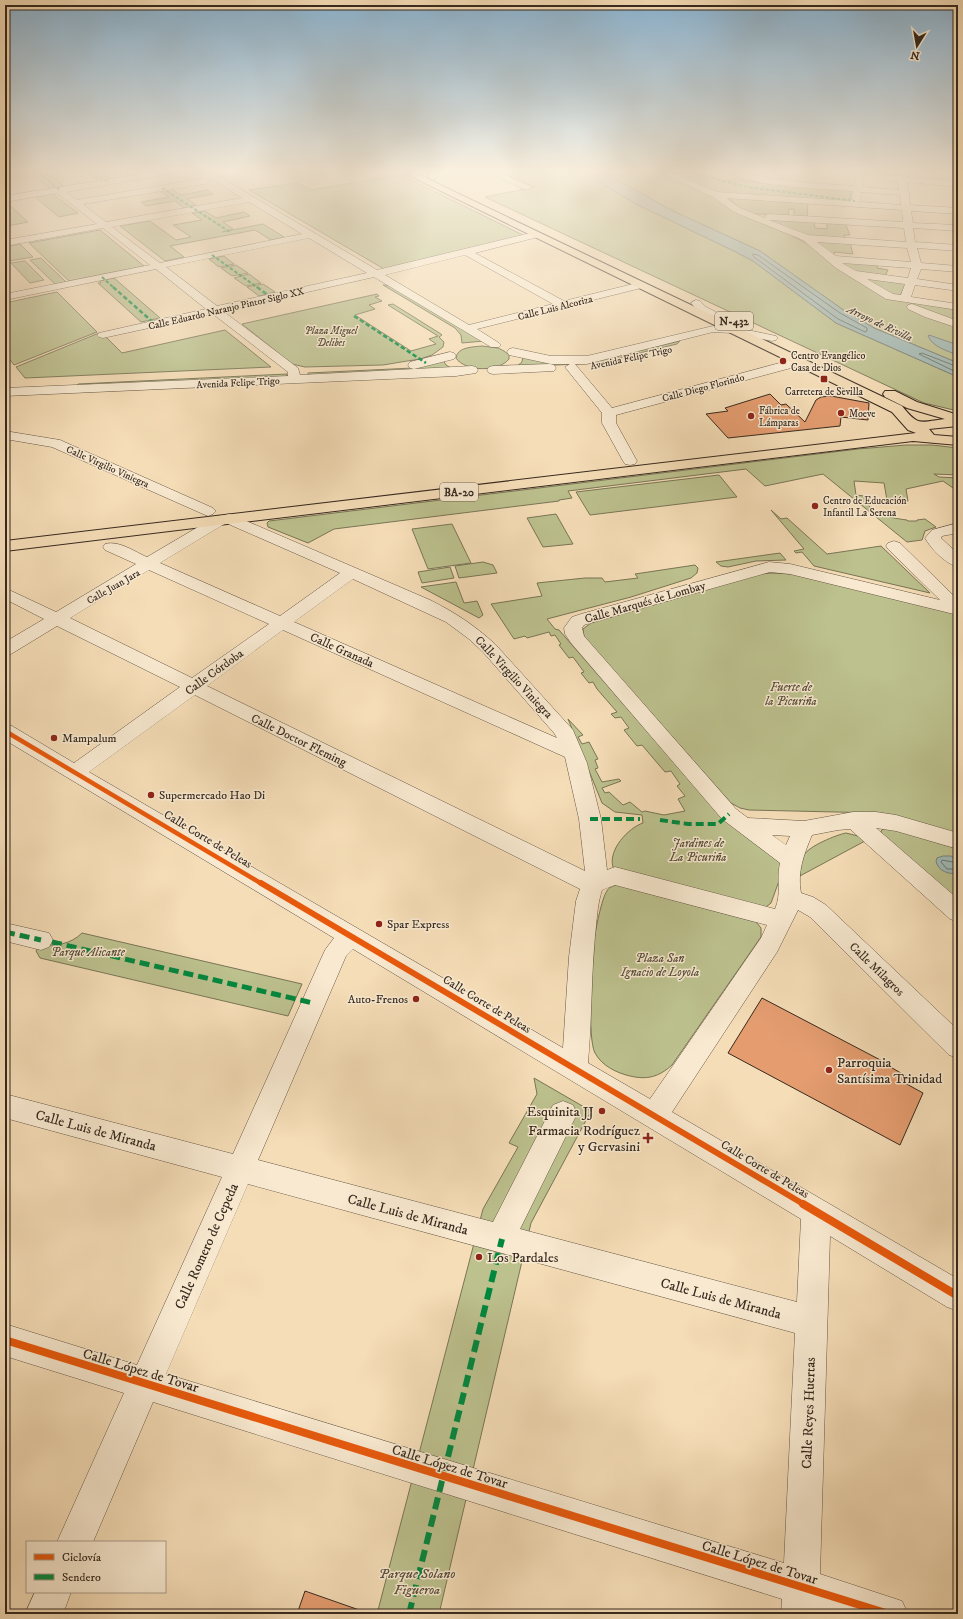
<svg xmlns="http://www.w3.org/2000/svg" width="963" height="1619" font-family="'IM FELL DW Pica',serif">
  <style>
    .green { fill: #bcc18e; stroke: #797556 }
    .water { fill: #9fbab8; stroke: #75807b }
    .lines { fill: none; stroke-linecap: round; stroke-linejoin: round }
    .shore { stroke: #6a726c; stroke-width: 1 }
    .building { fill: #e59d70; stroke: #36291f }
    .minor-casing { stroke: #665645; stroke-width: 1 }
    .secondary-casing { stroke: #36291f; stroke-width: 2 }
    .trunk-casing { stroke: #36291f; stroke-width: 2 }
    .minor { fill: #f8e9d0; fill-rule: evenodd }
    .secondary { fill: #f8e9d0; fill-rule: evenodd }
    .trunk { fill: #f5ddb7; fill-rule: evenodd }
    .quiet-far4 { stroke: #00873e; stroke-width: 2; stroke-dasharray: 3.5 2; stroke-linecap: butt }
    .quiet-far3 { stroke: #00873e; stroke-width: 2.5; stroke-dasharray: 4.5 2.5; stroke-linecap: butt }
    .quiet-far2 { stroke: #00873e; stroke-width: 4; stroke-dasharray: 8 4; stroke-linecap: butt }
    .quiet-far1 { stroke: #00873e; stroke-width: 5; stroke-dasharray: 10 5; stroke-linecap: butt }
    .quiet { stroke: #00873e; stroke-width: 6; stroke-dasharray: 12 6; stroke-linecap: butt }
    .cycleway-far2-casing { stroke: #f8e9d0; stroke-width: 7 }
    .cycleway-far1-casing { stroke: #f8e9d0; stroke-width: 8 }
    .cycleway-casing { stroke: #f8e9d0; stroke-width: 10 }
    .cycleway-far2 { stroke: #e8590c; stroke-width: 4.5 }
    .cycleway-far1 { stroke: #e8590c; stroke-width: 6 }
    .cycleway { stroke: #e8590c; stroke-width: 8 }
    .poi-dot { fill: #8f2418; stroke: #f8e9d0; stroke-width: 1.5 }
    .labels { text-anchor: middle; stroke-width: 3; stroke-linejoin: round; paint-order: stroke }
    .far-street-label { font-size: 10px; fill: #36291f; stroke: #f8e9d0 }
    .far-park-label { font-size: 10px; font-style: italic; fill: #584f3b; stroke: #f8e9d0 }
    .far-poi-label { font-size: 10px; fill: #36291f; stroke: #f8e9d0; text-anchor: start }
    .shield { fill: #f8e9d0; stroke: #706354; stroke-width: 1 }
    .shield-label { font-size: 11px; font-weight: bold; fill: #36291f }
    .far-water-label { font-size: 11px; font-style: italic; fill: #504d45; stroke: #f8e9d0 }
    .street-label { font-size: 12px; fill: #36291f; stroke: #f8e9d0 }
    .park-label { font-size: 12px; font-style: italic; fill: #584f3b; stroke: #f8e9d0 }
    .poi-label { font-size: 12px; fill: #36291f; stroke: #f8e9d0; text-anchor: start }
    .near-poi-label { font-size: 14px; fill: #36291f; stroke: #f8e9d0; text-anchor: start }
    .near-street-label { font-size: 14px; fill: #36291f; stroke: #f8e9d0 }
    .near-park-label { font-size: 14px; font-style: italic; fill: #584f3b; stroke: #f8e9d0 }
  </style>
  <rect width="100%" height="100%" fill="#f5ddb7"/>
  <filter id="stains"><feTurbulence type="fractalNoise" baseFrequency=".005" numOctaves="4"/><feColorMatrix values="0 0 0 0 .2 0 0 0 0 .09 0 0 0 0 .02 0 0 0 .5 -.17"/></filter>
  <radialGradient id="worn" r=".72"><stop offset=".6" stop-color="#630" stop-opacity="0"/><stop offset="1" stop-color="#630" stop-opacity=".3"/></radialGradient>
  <!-- green -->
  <g class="green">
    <path d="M27 170H43L65 187 51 189Z"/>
    <path d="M84 170H99L112 179 99 181Z"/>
    <path d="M495 170H578L586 174 636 204 736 252 753 261 836 323 958 377V411L924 403 485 197 535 187Z"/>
    <path d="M599 170H654L714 196 812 246 885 298 958 308V363L874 328 842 309 760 251 673 211Z"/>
    <path d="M667 170H684L724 181 738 179 758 183 761 181 851 191 850 203 721 194Z"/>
    <path d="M401 175 523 235 384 269 249 190 297 183 311 190Z"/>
    <path d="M171 189 181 195 207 190 213 194 187 199 196 205 184 208 175 201 146 206 141 202 169 197 160 191Z"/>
    <path d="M53 194 78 213 59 217 35 197Z"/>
    <path d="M726 197 808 202 807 217H794V209H789L788 216 747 213Z"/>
    <path d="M6 203H7L28 222 8 226 5 224V204Z"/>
    <path d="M205 211 216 218 244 212 250 216 223 222 233 229 222 232 263 224 284 237 271 240 255 230 170 246 184 257 165 261 120 226 150 221 176 240 191 237 173 225 202 220 192 213Z"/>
    <path d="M763 218 814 221 815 228 827 229V222L845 223 850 235H844L845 239 806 237Z"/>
    <path d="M100 230 144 266 69 281 29 243Z"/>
    <path d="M814 240 850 243 853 254 834 252 835 257Z"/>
    <path d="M20 244 33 257 9 261 5 257V247Z"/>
    <path d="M224 256 234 264 219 267 209 259Z"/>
    <path d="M41 258 66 282 55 284 30 260Z"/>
    <path d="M25 261 44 280 30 283 11 263Z"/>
    <path d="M839 261 878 264 877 268 888 270 885 276 850 271Z"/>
    <path d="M236 265 248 273 232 276 221 268Z"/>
    <path d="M249 274 261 283 246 286 234 278Z"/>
    <path d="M862 277 906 282 900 297 893 296Z"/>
    <path d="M114 278 160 318 141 322 98 283H101L100 281Z"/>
    <path d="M263 284 275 292 259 296 247 287Z"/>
    <path d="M383 285 393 286 484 341 462 343 461 335 455 328Z"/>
    <path d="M57 292 97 332 14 365 5 353V303Z"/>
    <path d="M377 294 379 296 375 297 382 301 369 305 375 309 355 315 411 351 436 344 429 339 438 336 388 305 393 304 441 334 442 335 439 337 444 342 443 347 432 355 420 359 401 362 383 365 305 367 292 364 242 324Z"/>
    <path d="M225 330 271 367 25 378 16 367 99 333 106 337 122 353Z"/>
    <path d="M680 341 677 344 598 363 516 367 522 362 523 356 601 360Z"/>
    <path d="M482 346 498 348 504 351 509 355V359C499 372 465 372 456 358 457 347 473 347 482 346Z"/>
    <path d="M443 360 446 365 451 368 308 376V373L413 368Z"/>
    <path d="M287 374V377L77 386 78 384Z"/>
    <path d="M906 445H932L958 448V475L934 474 939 477 958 478V487L953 488 943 481 906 489 908 501 887 500 884 483 854 481 856 495 864 496C868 514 891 518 907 520L908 521H917V520L925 519 936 527 925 531 922 540 907 542 823 474 765 486 746 469 568 491 572 498 559 500V501L334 529 308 543 268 527 267 523 269 521 858 449Z"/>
    <path d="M719 475 737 497 590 515 576 492Z"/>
    <path d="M771 510 781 519 787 518 827 554 881 546 930 593 814 566 802 552 796 553 794 551 804 549Z"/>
    <path d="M556 514 573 544 543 547 527 518Z"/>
    <path d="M452 524 471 563 428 569 412 529Z"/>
    <path d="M780 553 786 560 756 561 728 567 721 566 716 562Z"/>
    <path d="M483 562 493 565 497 573 459 578 455 566Z"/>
    <path d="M695 565 698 568 697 573 691 578 631 597 547 619 555 629 559 630 721 816 780 857 784 867 771 903 766 907 615 869 613 867C608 850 628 828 643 823L642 815 615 812 602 803 568 719 583 735 578 737 582 744 589 742 598 759 595 760 598 768 595 769 602 782 619 779 621 781 602 788 605 793 609 792 623 805 630 802 642 812 645 811 664 815 685 811 678 799 685 796 677 786 680 784 671 771 665 772 642 745 637 746 624 730 629 728 621 717 615 718 611 714 617 712 597 689 593 682 589 683 581 673 584 672 573 657 569 658 559 645 561 644 555 635 551 636 549 632 527 638 525 636 514 639 491 604 542 596 537 583 585 578H602L605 582 638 578 635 574Z"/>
    <path d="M450 567 454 578 422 583 418 572Z"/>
    <path d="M771 573 794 574 958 614V834L880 813 749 810 740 808 731 803 584 637 583 629 591 623 760 574Z"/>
    <path d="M456 582 464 603 477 601 483 615 479 618 421 587Z"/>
    <path d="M889 828 958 849V901L882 834 881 831 883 829Z"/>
    <path d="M846 833 858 836 865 841 798 877C800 870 801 861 804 855 809 846 836 835 846 833Z"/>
    <path d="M617 885 756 922 761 928V937L672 1065C659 1077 647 1080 630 1076 617 1073 602 1066 595 1053 587 1038 592 962 594 941 595 932 602 897 607 891 609 887 613 886 617 885Z"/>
    <path d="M82 933 302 984 288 1016 40 958 36 951 40 944C55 947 71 944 82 933Z"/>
    <path d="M534 1078 591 1111 531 1223 439 1614H377L483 1209 518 1147 509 1143 537 1094Z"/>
  </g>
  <!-- water -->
  <g class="water">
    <path d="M578 170H599L673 211 760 251 842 309 874 328 958 363V377L836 323 753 261 736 252 636 204 586 174Z"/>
    <path d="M929 335 958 345V355C947 351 933 347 928 336Z"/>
    <path d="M943 856H951L958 860V873C949 875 938 871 936 861L937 858Z"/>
  </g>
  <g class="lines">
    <!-- shore -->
    <g class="shore">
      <path d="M753 254 758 255 840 313 867 328V331L865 332 838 319 754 257Z"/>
      <path d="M958 367 922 353 919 354 958 373"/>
      <path d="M958 863 942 860 941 862 947 869H958"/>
    </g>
  </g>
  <!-- building -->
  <g class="building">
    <path d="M770 394 781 405 786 404 805 422 816 400 821 397 831 396 869 403 868 420 841 417 840 426 728 438 706 414 728 411 725 408Z"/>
    <path d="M762 998 888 1064 887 1065 906 1076 903 1082 923 1093 900 1145 728 1053Z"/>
    <path d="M305 1591 365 1612 364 1614H297Z"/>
  </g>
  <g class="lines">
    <defs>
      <g id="minor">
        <path d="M167 170H186L182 172 66 192 77 200 205 178 209 181 205 184 83 204 106 222 242 198 198 170H208L377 270 535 232 538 233 540 235 538 237 475 253 564 301 641 282 646 285 645 287 477 329 499 343 501 345 499 347H491L374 277 223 311 298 368 300 375 472 366 476 367 478 370 476 373 456 376 5 396V388L288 376V372L213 314 103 338 99 337 97 335 99 333 206 309 156 269 5 300V294L150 265 103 228 5 246V240L97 224 57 193 5 202V196ZM249 202 302 234 160 263 112 227ZM309 238 367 273 217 306 166 267ZM465 255 553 304 469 325 385 275Z"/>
        <path d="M484 170H495L531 187 530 189H524Z"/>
        <path d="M655 170H666L717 192 851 201 853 191C827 189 744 187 727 170 743 170 759 177 776 179 801 183 828 184 854 186L857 170H865L862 187 899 190 898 181H889L885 178 889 175 898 176 897 170H905L906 177 958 181V187L907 182 908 191 910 193 909 195 910 205 958 208V214L911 211 913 223 958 225V231L913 228 915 242 958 245V251L917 248 921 263 958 266V272L921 269 917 279 958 285V291L915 285 911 297 958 304V310L886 299 836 268 803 240 734 212 713 197ZM861 192 900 195 901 205 860 202ZM726 198 902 210 903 222 769 214 766 215 765 218 740 208ZM769 220 904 228 906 242 808 235ZM817 242 907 248 911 262 836 256ZM842 263 911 268 908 278 856 271ZM867 279 905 284 901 295 893 294Z"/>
        <path d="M696 300 700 301 706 307 736 322 738 328 776 336 778 338 776 340 772 341 732 333 713 332 587 364H572H575L612 408 798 358 802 359 804 362 802 365 616 415V423L637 461 635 464 630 465 625 464 623 461 602 423V413L565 367 570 364H551L509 355 507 352 509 349 513 348 551 356H587L713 326H726L698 311 691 303Z"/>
        <path d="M912 304 958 321V328L925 317 908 309 907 307 908 305Z"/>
        <path d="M450 352 454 353 456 356 454 359 414 369 410 368 408 365 410 362Z"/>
        <path d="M550 364 554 365 556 368 554 371 493 374 489 373 487 370 489 367 493 366Z"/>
        <path d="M5 431 60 440 213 508 216 511 213 514 208 516 203 514 52 447 5 439Z"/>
        <path d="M230 514 430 600C456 613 474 625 495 644L573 730 587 763 601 819 607 870 615 867 775 909C782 893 776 881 780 863L722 819 571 643 565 634 564 628 572 617 581 614 769 562 790 564 940 600 888 549 886 546 888 543 894 541 900 543 958 600V615L790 574 770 572 593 622 584 625 582 628 584 636 736 809 748 818 804 821 853 812H876L896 815 958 833V849L896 831 876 828 958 899V922L950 919 850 829 838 830 812 835C804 854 797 872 801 893L813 897 826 905 958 1030V1058L949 1055 810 917 798 910 777 952 672 1112 958 1279V1311L947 1307 830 1236 820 1574 902 1601 908 1614H830L819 1611V1614H781L782 1599 153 1402 93 1542H57L124 1393 5 1356V1324L137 1365 222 1177 5 1118V1094L233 1154 325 950 334 938 5 740V725L12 726 74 763 180 687 57 626 11 654 5 655V642L44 619 5 599V588L56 612 136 564 105 550 103 547 105 544C119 540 135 552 147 557L215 517ZM226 523 340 573 280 616 160 563ZM149 570 269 624 192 678 70 618ZM353 579 446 622 469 639 483 652 554 733 557 738 294 622ZM283 630 565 757 579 819 585 871 207 686ZM195 695 580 889 576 901 569 957 563 1048 89 772ZM772 835 790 836 786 845ZM615 885 767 925 761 938 650 1099 588 1063C592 1020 591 978 595 936 597 920 597 905 602 890ZM353 949 801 1219 797 1302 520 1229 577 1114 573 1105 563 1101 553 1105 493 1222 258 1160 346 956ZM248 1184 795 1333 784 1563 166 1374Z"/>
        <path d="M958 523V533L942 536 941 538 958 554V567C946 564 931 549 925 538L932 530Z"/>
        <path d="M5 923 49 933 53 940 49 947 41 950 5 941Z"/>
        <path d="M35 1592H71L63 1614H25Z"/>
      </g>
      <path id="secondary" d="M431 170H439L435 179 432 180 428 177Z"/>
      <path id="trunk" d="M398 170H409L902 406C919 427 919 422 945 419L907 408 885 397 883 394 885 391H895L917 402 958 415V426L929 429 934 435 958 437V445L913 441 5 551V541L916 433 908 430 892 412Z"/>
    </defs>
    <!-- minor casing -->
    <use href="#minor" class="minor-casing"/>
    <!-- secondary casing -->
    <use href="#secondary" class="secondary-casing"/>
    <!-- trunk casing -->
    <use href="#trunk" class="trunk-casing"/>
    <!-- minor -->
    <use href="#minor" class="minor"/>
    <!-- secondary -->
    <use href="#secondary" class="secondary"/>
    <!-- trunk -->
    <use href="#trunk" class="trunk"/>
    <!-- quiet-far4 -->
    <g class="quiet-far4">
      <path d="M35 170 60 190"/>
      <path d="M91 170 108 182"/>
      <path d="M680 170 747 187 855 201"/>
      <path d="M162 188 230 232"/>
      <path d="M5 193 11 198"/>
      <path d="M212 255 258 288"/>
      <path d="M102 277 114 288"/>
    </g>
    <!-- quiet-far3 -->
    <g class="quiet-far3">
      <path d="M113 287 155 324"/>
      <path d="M257 287 272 298"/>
      <path d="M354 316 426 363"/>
    </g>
    <!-- quiet-far2 -->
    <g class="quiet-far2">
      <path d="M590 819H640"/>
      <path d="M660 820 688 824H718L729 814"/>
    </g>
    <!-- quiet-far1 -->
    <g class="quiet-far1">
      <path d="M5 932 41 940"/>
      <path d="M52 942 313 1003"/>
    </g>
    <!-- quiet -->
    <path class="quiet" d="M409 1614 502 1239"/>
    <defs>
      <path id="cycleway-far2" d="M5 731 262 884"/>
      <path id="cycleway-far1" d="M261 883 805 1205"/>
      <g id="cycleway">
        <path d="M803 1204 958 1296"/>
        <path d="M5 1340 889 1614"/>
      </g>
    </defs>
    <!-- cycleway-far2 casing -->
    <use href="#cycleway-far2" class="cycleway-far2-casing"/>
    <!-- cycleway-far1 casing -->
    <use href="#cycleway-far1" class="cycleway-far1-casing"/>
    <!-- cycleway casing -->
    <use href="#cycleway" class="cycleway-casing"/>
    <!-- cycleway-far2 -->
    <use href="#cycleway-far2" class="cycleway-far2"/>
    <!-- cycleway-far1 -->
    <use href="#cycleway-far1" class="cycleway-far1"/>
    <!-- cycleway -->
    <use href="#cycleway" class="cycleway"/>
  </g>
  <!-- sky -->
  <linearGradient id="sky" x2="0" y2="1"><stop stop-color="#8bb6d5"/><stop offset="0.43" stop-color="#faf0df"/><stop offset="1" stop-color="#faf0df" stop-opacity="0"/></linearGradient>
  <rect width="963" height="397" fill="url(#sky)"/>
  <!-- markers -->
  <g class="poi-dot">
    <circle cx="783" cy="361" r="4"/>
    <rect x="820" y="375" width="8" height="8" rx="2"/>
    <circle cx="841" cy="413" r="4"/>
    <circle cx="751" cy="416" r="4"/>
    <circle cx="815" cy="506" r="4"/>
    <circle cx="54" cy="738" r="4"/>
    <circle cx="151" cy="795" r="4"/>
    <circle cx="379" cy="924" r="4"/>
    <circle cx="416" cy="999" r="4"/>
    <circle cx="829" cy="1070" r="4"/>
    <circle cx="602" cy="1111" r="4"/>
    <path d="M646 1132h4v4h4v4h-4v4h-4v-4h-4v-4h4z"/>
    <circle cx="479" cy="1257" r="4"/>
  </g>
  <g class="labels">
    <!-- far-street labels -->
    <g class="far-street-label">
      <text transform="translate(555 307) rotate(-14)" y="4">Calle Luis Alcoriza</text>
      <text transform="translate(226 308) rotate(-13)" y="4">Calle Eduardo Naranjo Pintor Siglo XX</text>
      <text transform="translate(631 357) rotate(-12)" y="4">Avenida Felipe Trigo</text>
      <text transform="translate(238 382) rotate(-3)" y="4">Avenida Felipe Trigo</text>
      <text transform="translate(703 387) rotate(-15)" y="4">Calle Diego Florindo</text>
      <text transform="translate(108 466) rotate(24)" y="4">Calle Virgilio Viniegra</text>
      <text transform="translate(113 586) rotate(-30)" y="4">Calle Juan Jara</text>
    </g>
    <!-- far-park labels -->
    <g class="far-park-label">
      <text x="331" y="334">Plaza Miguel<tspan x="331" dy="12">Delibes</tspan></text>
    </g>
    <!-- far-poi labels -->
    <g class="far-poi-label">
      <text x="791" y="359">Centro Evangélico<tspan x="791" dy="12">Casa de Dios</tspan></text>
      <text x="824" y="395" text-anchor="middle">Carretera de Sevilla</text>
      <text x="759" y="414">Fábrica de<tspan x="759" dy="12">Lámparas</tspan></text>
      <text x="849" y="417">Moeve</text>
      <text x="823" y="504">Centro de Educación<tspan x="823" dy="12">Infantil La Serena</tspan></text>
    </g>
    <!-- shield labels -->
    <g class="shield">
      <rect x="715" y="312" width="38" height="18" rx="3"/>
      <rect x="440" y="483" width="38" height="18" rx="3"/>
    </g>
    <g class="shield-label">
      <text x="734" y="325">N-432</text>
      <text x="459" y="496">BA-20</text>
    </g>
    <!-- far-water labels -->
    <g class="far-water-label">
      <text transform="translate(880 323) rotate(25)" y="4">Arroyo de Rivilla</text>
    </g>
    <!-- street labels -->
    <g class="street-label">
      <text transform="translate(645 602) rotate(-16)" y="4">Calle Marqués de Lombay</text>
      <text transform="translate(342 650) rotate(24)" y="4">Calle Granada</text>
      <text transform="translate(214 672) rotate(-36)" y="4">Calle Córdoba</text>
      <text transform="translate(514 677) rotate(47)" y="4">Calle Virgilio Viniegra</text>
      <text transform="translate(299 740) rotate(26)" y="4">Calle Doctor Fleming</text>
      <text transform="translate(208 839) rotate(31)" y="4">Calle Corte de Peleas</text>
      <text transform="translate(877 969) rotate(44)" y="4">Calle Milagros</text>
      <text transform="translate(487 1004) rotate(31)" y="4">Calle Corte de Peleas</text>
      <text transform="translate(765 1169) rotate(31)" y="4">Calle Corte de Peleas</text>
    </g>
    <!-- park labels -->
    <g class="park-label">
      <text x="791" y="691">Fuerte de<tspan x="791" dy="14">la Picuriña</tspan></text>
      <text x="698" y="847">Jardines de<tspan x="698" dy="14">La Picuriña</tspan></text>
      <text x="88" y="956">Parque Alicante</text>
      <text x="660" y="962">Plaza San<tspan x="660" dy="14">Ignacio de Loyola</tspan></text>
    </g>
    <!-- poi labels -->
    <g class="poi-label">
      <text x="62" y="742">Mampalum</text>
      <text x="159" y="799">Supermercado Hao Di</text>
      <text x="387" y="928">Spar Express</text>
      <text x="408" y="1003" text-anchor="end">Auto-Frenos</text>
    </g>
    <!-- near-poi labels -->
    <g class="near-poi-label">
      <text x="837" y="1067">Parroquia<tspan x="837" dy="16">Santísima Trinidad</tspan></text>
      <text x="594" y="1116" text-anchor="end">Esquinita JJ</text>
      <text x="640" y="1135" text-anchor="end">Farmacia Rodríguez<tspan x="640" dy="16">y Gervasini</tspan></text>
      <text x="487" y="1262">Los Pardales</text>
    </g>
    <!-- near-street labels -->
    <g class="near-street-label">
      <text transform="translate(96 1130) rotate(15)" y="5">Calle Luis de Miranda</text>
      <text transform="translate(408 1214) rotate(15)" y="5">Calle Luis de Miranda</text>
      <text transform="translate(206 1246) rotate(-66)" y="5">Calle Romero de Cepeda</text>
      <text transform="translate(721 1298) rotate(15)" y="5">Calle Luis de Miranda</text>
      <text transform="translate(141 1370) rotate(17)" y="5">Calle López de Tovar</text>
      <text transform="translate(808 1413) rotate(-88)" y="5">Calle Reyes Huertas</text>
      <text transform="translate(450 1466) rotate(17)" y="5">Calle López de Tovar</text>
      <text transform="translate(760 1562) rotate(17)" y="5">Calle López de Tovar</text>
    </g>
    <!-- near-park labels -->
    <g class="near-park-label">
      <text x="417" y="1578">Parque Solano<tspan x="417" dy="16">Figueroa</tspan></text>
    </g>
  </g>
  <!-- margin -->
  <rect width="963" height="1619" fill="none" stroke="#f5ddb7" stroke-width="20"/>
  <rect x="6" y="6" width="951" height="1607" fill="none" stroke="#36291f" stroke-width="2"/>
  <rect x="10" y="10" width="943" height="1599" fill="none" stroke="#36291f"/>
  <!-- legend -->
  <rect x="26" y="1541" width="140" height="52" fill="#f8e9d0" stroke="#aa9c89"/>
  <rect x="34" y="1554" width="20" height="6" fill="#e8590c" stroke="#aa9c89"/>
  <text x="62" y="1561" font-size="12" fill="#36291f">Ciclovía</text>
  <rect x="34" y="1574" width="20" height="6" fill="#00873e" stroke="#aa9c89"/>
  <text x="62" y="1581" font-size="12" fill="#36291f">Sendero</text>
  <!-- north arrow -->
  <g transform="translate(917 46) rotate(191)" stroke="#f8e9d0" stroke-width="3" paint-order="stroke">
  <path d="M0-3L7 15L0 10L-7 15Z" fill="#36291f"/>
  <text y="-6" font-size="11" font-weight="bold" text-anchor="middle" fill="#36291f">N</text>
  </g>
  <rect width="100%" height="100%" filter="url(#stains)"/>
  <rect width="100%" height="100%" fill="url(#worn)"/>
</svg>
